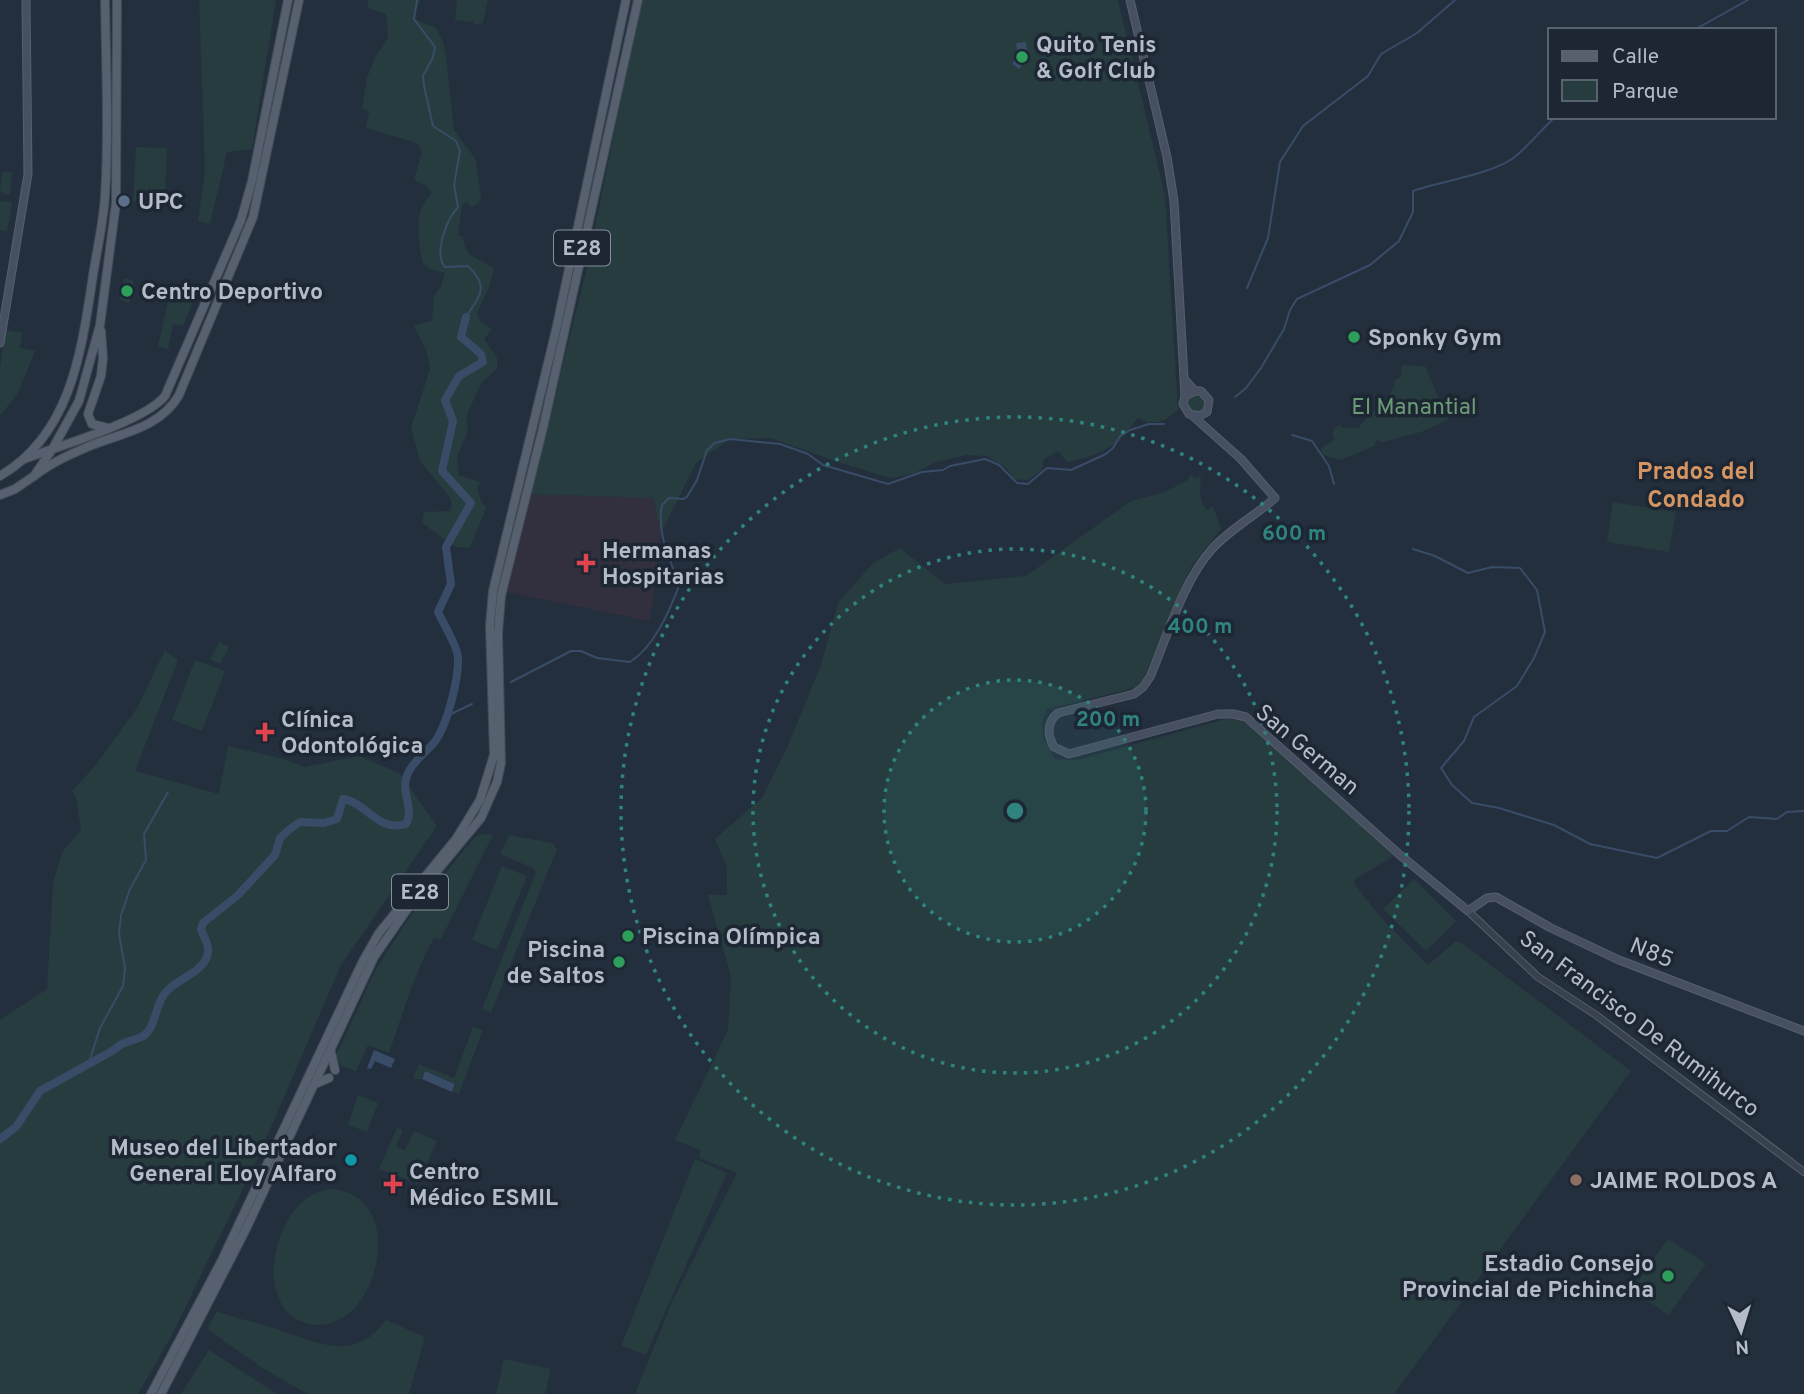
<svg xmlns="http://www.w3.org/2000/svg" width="1804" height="1394" font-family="Overpass,sans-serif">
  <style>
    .medical { fill: #32303f }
    .green { fill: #263c3f }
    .water { fill: #394c67 }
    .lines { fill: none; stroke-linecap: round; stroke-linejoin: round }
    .stream { stroke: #394c67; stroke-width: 2 }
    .river { stroke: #394c67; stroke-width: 8 }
    .tertiary-casing { stroke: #565f6c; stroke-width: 8 }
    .secondary-casing { stroke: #565f6c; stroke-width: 9 }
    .primary-casing { stroke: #414a57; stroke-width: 10 }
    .tertiary { stroke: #38414e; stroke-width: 6 }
    .secondary { stroke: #465061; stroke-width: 7 }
    .primary { stroke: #56606e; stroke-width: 8 }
    .ring { fill: none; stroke: #308480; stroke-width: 3.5; stroke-dasharray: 3.5 7 }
    .leisure-dot { fill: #2e9e5b; stroke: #1d2633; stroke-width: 2.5 }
    .service-dot { fill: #5c6f8a; stroke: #1d2633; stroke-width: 2.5 }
    .health-dot { fill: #e0444e; stroke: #1d2633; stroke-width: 2.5 }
    .culture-dot { fill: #0f9aa8; stroke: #1d2633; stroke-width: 2.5 }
    .education-dot { fill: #8d6e63; stroke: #1d2633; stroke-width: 2.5 }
    .labels { text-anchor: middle; stroke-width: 7; stroke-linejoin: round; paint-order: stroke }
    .shield { fill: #1d2633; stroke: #878f9c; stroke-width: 2 }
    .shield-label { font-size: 21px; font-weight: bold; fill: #b4bcc9 }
    .poi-label { font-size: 23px; font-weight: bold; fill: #b4bcc9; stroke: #1d2633; text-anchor: start }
    .park-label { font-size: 23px; fill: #6b9a76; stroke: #1d2633 }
    .street-label { font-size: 23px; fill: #b4bcc9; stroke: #1d2633 }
    .neighbourhood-label { font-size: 24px; font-weight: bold; fill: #d59563; stroke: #1d2633 }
    .centre { fill: #308480; stroke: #1d2633; stroke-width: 3.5 }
    .ring-label { font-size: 21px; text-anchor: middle; font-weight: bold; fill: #308480; stroke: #1d2633; stroke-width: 7; stroke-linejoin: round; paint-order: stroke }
  </style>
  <rect width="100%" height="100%" fill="#242f3e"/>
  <!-- medical -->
  <path class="medical" d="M529 494 653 498 661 533 650 621 507 592Z"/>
  <!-- green -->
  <g class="green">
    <path d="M199 0H276L252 149 227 152 210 224 198 221 205 171Z"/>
    <path d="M368 0H420L414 19 436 28 443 42 446 57 454 130 476 160 481 199 478 204 472 207 466 202 462 205 458 235 463 237C466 261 477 255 494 269L489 287 477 313 480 322 492 329 484 339 497 358V369L482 382 468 412 466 421 468 431 457 456 459 475 480 482 477 488 481 501 486 508 470 548 456 547 422 523 424 512 450 511 452 505 449 496 420 461 411 428 430 369 427 353 414 325 432 321 434 296 441 286 445 273 432 270 423 264C418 241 412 211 432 194L427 186 414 180 422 152 417 143 366 128 369 112 362 108 367 78 374 59 388 38 386 14 368 8Z"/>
    <path d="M457 0H488L483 23 474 25 473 22 455 20Z"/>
    <path d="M641 0H1118L1165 195 1178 409C1166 422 1154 427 1138 418 1131 425 1126 434 1120 440 1106 452 1084 459 1067 462L1058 451 1044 459 1041 471 1028 480 1014 479 1007 469 987 456 966 455 936 462 913 474 890 478 838 462 771 438 730 439 696 463 661 533 653 498 530 494 586 272Z"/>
    <path d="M136 147 167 148 165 202 133 201Z"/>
    <path d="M2 172H12L10 193 7 195 0 191Z"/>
    <path d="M0 201 12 202 7 232 0 230Z"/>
    <path d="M124 278 134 281 129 303 120 300Z"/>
    <path d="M176 299 192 303 183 326 173 324 168 349 158 346 168 301 175 303Z"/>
    <path d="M6 330 22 333 20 348 35 351 18 393 0 416V368Z"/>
    <path d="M1402 365 1425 366 1448 420 1421 432 1383 442 1376 440 1374 446 1341 460 1323 455 1321 449 1335 439 1332 435 1335 427 1340 425 1343 428H1358L1389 395 1395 385 1393 382 1401 376Z"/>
    <circle cx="1196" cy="403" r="9"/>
    <path d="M1190 474 1195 478 1201 477C1200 489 1198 500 1207 510L1213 506 1221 529 1192 565 1144 678 1135 687 1126 690 1047 709C1038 733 1043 738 1055 759L1077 760 1226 719 1240 720 1259 732 1394 856 1355 879V885L1384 921 1428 965 1456 941 1463 944 1631 1071 1394 1394H635L672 1302 737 1173 699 1158 700 1150 675 1140 728 1030 731 976 708 895H727V867L715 839 762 798 786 750 821 665 838 603 873 563 900 548 945 584 1026 576 1131 501 1162 493 1187 481Z"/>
    <path d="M1613 502 1676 512 1669 552 1607 542Z"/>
    <path d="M219 642 229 647 220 664 210 659Z"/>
    <path d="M165 650 178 660 135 771 219 794 228 746 284 759 305 767 360 756 400 774 437 826 341 965 255 1164 171 1337 138 1394H0V1020L47 989 53 883 62 852 81 830 76 798 72 791 95 766 137 708Z"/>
    <path d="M195 660 225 671 202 731 172 720Z"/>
    <path d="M487 834 493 835 441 939 434 938C414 974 403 1013 389 1053L368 1045 356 1071 341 1066 336 1058 337 1053 376 969 411 915 473 839 478 835Z"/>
    <path d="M509 835 552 843 557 849 491 1013 482 1009 536 872 533 868 500 854Z"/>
    <path d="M502 866 527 876 497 950 472 940Z"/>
    <path d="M1414 879 1456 921 1426 951 1383 909Z"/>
    <path d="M473 1027 483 1030 459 1094 453 1092 456 1084 425 1071 421 1079H413L419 1064 454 1078Z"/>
    <path d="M358 1095 378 1103 367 1132 348 1125Z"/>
    <path d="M397 1128 403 1130 396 1146 405 1150 414 1131 437 1141 417 1184 379 1169Z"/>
    <path d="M695 1159 727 1173 646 1355 621 1346Z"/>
    <path d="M331 1189C409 1194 380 1326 318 1325 247 1323 269 1195 331 1189Z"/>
    <path d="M1668 1239 1706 1264 1668 1315 1632 1289Z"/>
    <path d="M217 1311C236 1319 254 1322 274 1328 315 1341 353 1365 386 1320L425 1337 409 1394H307L264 1369 207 1329Z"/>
    <path d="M209 1350 277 1394H181Z"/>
    <path d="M504 1359 551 1369 545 1394H496Z"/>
  </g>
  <!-- water -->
  <g class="water">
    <path d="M1026 42 1028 58 1019 69 1012 64 1018 55 1016 43Z"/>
    <path d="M374 1050 395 1059 391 1068 375 1061 371 1069 367 1068Z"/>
    <path d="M425 1071 455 1084 452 1092 422 1079Z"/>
  </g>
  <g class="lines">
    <!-- stream -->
    <g class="stream">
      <path d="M417 0 414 19 435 47 433 57 423 76 424 86 433 126 456 141 460 151 454 185 458 207C447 219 433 253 445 267L468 266C490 287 480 295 466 317"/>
      <path d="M1694 30 1748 0"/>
      <path d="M1247 288 1268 238 1280 162 1303 126 1368 76 1381 54 1417 33 1455 0"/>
      <path d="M1235 397 1246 388 1261 368 1284 329 1290 310 1297 299 1370 265 1399 241 1413 212V191C1441 181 1488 175 1512 159 1525 150 1542 129 1555 117"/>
      <path d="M1292 435 1312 441 1329 466 1334 484"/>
      <path d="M1413 549 1435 556 1468 573 1492 567 1520 568 1537 590 1545 632 1534 658 1517 686 1474 717 1464 741 1441 768 1452 785 1472 803 1499 808 1554 825 1590 844 1657 858 1711 831H1727L1749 817 1777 819 1787 812 1804 811"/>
      <path d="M511 682 571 651H581L597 658 630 662C654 647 669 612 679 586 671 560 656 534 662 505L669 498 683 499 687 497 697 480 707 450 715 443 730 439 780 444 808 454 823 465 888 484 922 472 943 470 950 466 985 459 999 465 1017 483 1028 484 1047 468 1071 470 1106 454 1113 448 1120 436 1130 430 1149 424H1164"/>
      <path d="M449 715 472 704"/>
      <path d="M89 1062 100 1028 123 986 125 968 119 934 121 915 130 889 146 860 144 834 168 792"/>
    </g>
    <!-- river -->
    <path class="river" d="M0 1139 16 1127 40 1091 114 1050C123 1040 133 1042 143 1036 156 1028 155 1005 165 993 176 979 198 975 206 959 212 947 204 939 201 929L203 923 238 895 275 855 280 838 290 829 300 822 324 823 337 819 343 799C366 802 378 833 406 824 415 808 399 791 408 773 414 760 428 751 436 740 448 722 459 678 458 657 457 645 443 623 438 612L451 584 446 547 471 503 442 471 453 421 445 400 459 376 483 362 481 354 461 337 466 317"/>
    <defs>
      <path id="tertiary" d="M1468 911 1538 977 1596 1015 1804 1172"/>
      <g id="secondary">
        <path d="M1130 0 1167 157 1174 201 1185 396"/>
        <path d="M0 343 28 174 26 0"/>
        <path d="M1185 380 1195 391H1201L1209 400 1207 412 1199 416 1189 414 1183 404 1185 396 1195 391"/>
        <path d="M1194 417 1241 459 1275 498C1255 516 1230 529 1212 549 1183 581 1167 637 1150 677L1143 687 1134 694 1058 713C1047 722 1047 735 1054 747L1069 754 1218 714H1233L1246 717 1400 855 1468 911 1487 898 1496 897 1551 928 1619 960 1804 1031"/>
      </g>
      <g id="primary">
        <path d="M101 331 103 358 101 376 88 414 92 424 108 428"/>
        <path d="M24 459C57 447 145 421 165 396L241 220 252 181 288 0"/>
        <path d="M0 476C70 435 81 354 92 282 96 254 103 225 105 197 109 132 106 65 105 0"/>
        <path d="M34 476C52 462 71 454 92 445 123 433 161 427 179 395L253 217 299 0"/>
        <path d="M0 495 15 489 34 476 53 448 79 401 100 325 116 203 117 0"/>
        <path d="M331 1052 335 1070"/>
        <path d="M315 1084 329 1078"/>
        <path d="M151 1394 222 1260 363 961 379 933 456 839 480 800 494 755 490 625 493 591 556 330 626 0"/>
        <path d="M161 1394 245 1231 374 957 417 895 481 818 497 782 501 763 498 633 501 596 543 428 638 0"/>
      </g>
    </defs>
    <!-- tertiary casing -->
    <use href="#tertiary" class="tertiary-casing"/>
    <!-- secondary casing -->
    <use href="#secondary" class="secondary-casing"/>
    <!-- primary casing -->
    <use href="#primary" class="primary-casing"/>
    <!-- tertiary -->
    <use href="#tertiary" class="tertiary"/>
    <!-- secondary -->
    <use href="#secondary" class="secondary"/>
    <!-- primary -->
    <use href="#primary" class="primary"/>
  </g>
  <!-- distance rings -->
  <circle cx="1015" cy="811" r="131" fill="#308480" fill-opacity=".12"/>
  <g class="ring">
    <circle cx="1015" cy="811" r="131"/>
    <circle cx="1015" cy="811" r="262"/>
    <circle cx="1015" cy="811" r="394"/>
  </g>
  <!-- markers -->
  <g class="leisure-dot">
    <circle cx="1022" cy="57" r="7"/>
    <circle cx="127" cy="291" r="7"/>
    <circle cx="1354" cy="337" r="7"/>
    <circle cx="628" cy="936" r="7"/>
    <circle cx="619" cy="962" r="7"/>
    <circle cx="1668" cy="1276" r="7"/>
  </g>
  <circle class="service-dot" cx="124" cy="201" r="7"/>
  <g class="health-dot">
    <path d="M582.5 552.5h7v7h7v7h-7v7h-7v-7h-7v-7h7z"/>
    <path d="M261.5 721.5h7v7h7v7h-7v7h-7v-7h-7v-7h7z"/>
    <path d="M389.5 1173.5h7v7h7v7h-7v7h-7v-7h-7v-7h7z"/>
  </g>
  <circle class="culture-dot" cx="351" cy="1160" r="7"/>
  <circle class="education-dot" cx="1576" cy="1180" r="7"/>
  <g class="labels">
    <!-- shield labels -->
    <g class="shield">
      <rect x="554" y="230.5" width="56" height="35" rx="5"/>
      <rect x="392" y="874.5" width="56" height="35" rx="5"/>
    </g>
    <g class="shield-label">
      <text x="582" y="255">E28</text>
      <text x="420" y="899">E28</text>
    </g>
    <!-- poi labels -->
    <g class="poi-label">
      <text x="1036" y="52">Quito Tenis<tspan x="1036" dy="26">&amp; Golf Club</tspan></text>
      <text x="138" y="209">UPC</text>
      <text x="141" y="299">Centro Deportivo</text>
      <text x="1368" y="345">Sponky Gym</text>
      <text x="602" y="558">Hermanas<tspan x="602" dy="26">Hospitarias</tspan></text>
      <text x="281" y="727">Clínica<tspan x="281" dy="26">Odontológica</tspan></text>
      <text x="642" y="944">Piscina Olímpica</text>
      <text x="605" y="957" text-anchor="end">Piscina<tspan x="605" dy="26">de Saltos</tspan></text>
      <text x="337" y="1155" text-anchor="end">Museo del Libertador<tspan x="337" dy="26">General Eloy Alfaro</tspan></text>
      <text x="409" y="1179">Centro<tspan x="409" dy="26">Médico ESMIL</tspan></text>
      <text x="1590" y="1188">JAIME ROLDOS A</text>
      <text x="1654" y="1271" text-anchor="end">Estadio Consejo<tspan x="1654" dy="26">Provincial de Pichincha</tspan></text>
    </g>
    <!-- park labels -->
    <g class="park-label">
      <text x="1414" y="414">El Manantial</text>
    </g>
    <!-- street labels -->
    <g class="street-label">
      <text transform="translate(1308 749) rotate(40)" y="8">San German</text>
      <text transform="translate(1652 952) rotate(22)" y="8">N85</text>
      <text transform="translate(1640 1023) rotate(37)" y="8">San Francisco De Rumihurco</text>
    </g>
    <!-- neighbourhood labels -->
    <g class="neighbourhood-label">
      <text x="1696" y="479">Prados del<tspan x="1696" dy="28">Condado</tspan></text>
    </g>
  </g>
  <circle cx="1015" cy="811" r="10" class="centre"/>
  <g class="ring-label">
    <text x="1294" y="540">600 m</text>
    <text x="1200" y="633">400 m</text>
    <text x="1108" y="726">200 m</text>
  </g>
  <!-- legend -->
  <rect x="1548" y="28" width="228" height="91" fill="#1d2633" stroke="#59626f" stroke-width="2"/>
  <rect x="1562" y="51" width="35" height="10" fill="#56606e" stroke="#59626f" stroke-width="2"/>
  <text x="1612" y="63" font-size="21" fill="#b4bcc9">Calle</text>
  <rect x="1562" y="80" width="35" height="21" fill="#263c3f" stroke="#59626f" stroke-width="2"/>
  <text x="1612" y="98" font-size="21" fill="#b4bcc9">Parque</text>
  <!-- north arrow -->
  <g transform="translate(1741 1331) rotate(176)" stroke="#1d2633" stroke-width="5" paint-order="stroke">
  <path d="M0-5L12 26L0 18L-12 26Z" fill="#b4bcc9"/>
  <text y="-10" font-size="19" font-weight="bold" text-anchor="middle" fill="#b4bcc9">N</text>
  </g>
</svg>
